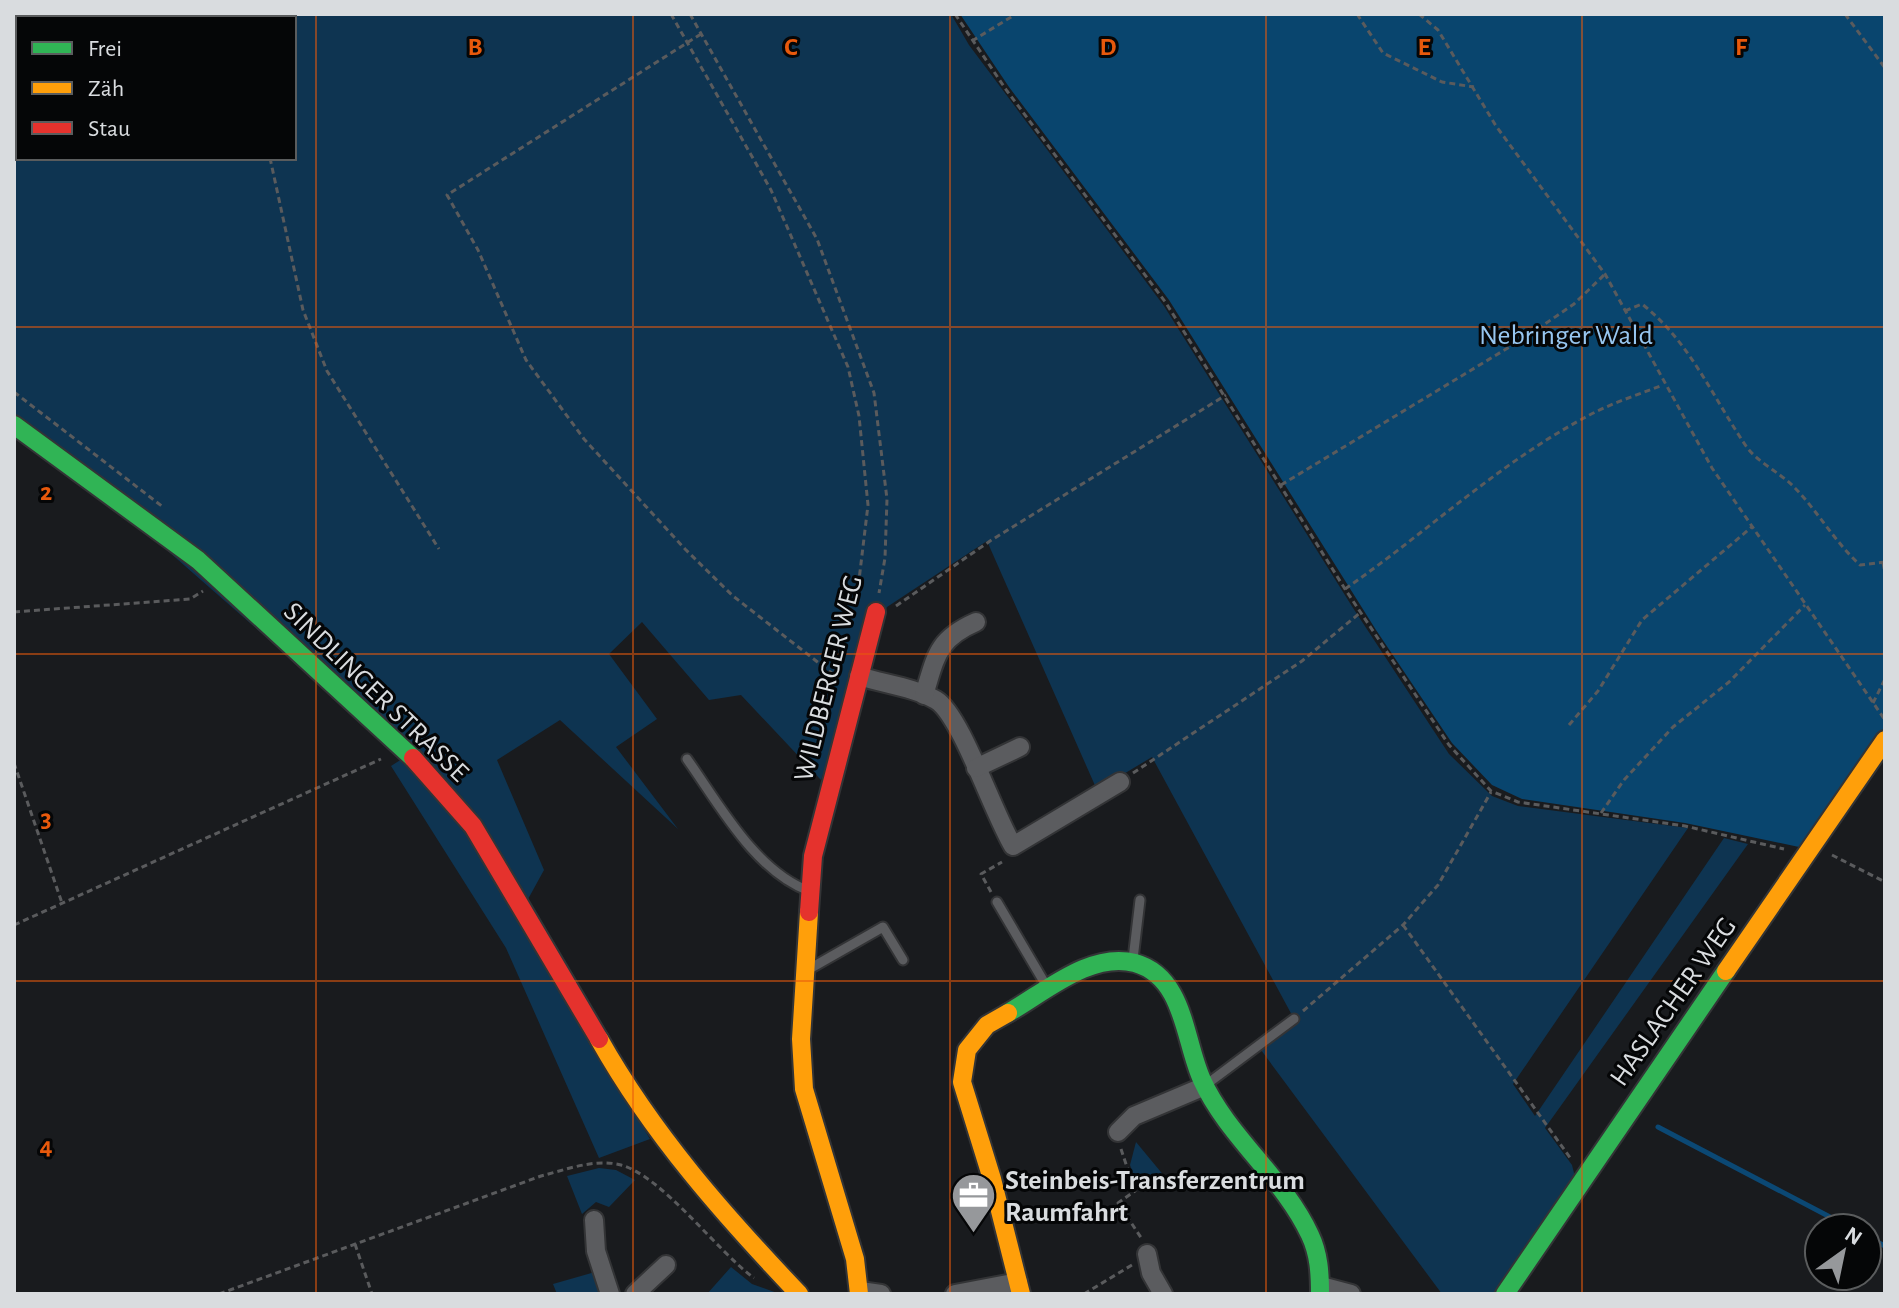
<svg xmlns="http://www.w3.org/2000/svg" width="1899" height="1308" font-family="'Alegreya Sans',sans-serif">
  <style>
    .green { fill: #0e3451; fill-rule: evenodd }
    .forest { fill: #09456e }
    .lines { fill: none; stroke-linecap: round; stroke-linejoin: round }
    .stream { stroke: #0b4874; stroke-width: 5 }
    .lane-casing { stroke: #333436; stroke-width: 13 }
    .street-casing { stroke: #333436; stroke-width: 22 }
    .fast-casing { stroke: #333436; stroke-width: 22 }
    .slow-casing { stroke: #333436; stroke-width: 22 }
    .jam-casing { stroke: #333436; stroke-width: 22 }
    .path { stroke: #5a5b5d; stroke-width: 3; stroke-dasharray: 6 4; stroke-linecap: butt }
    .lane { stroke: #5b5c5f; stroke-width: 9 }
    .street { stroke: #5b5c5f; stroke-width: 18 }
    .fast { stroke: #30b455; stroke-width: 18 }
    .slow { stroke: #ff9f0a; stroke-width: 18 }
    .jam { stroke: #e5322d; stroke-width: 18 }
    .grid { fill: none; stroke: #e8590c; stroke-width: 2; stroke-opacity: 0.55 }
    .labels { text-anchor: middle; stroke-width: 6; stroke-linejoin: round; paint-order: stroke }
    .park-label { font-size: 28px; fill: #97c6f0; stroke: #050607 }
    .street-label { font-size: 28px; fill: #d9dcdf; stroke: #050607 }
    .poi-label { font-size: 28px; font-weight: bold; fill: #d9dcdf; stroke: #050607; text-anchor: start }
    .grid-label { font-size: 26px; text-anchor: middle; font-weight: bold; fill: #e8590c; stroke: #050607; stroke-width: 6; stroke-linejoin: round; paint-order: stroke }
  </style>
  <rect width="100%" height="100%" fill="#191b1e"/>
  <!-- green -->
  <g class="green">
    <path d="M14 14H951L969 45 1164 306 1353 608 1449 754 1492 796 1518 806 1688 828 1513 1084 1535 1116 1724 838 1748 844 1545 1128 1572 1165 1575 1177 1497 1294H1442L1261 1050 1296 1022 1293 1017 1152 757 1097 790 987 541 887 607 821 780 741 695 709 700 642 622 609 654 657 719 616 747 678 829 560 720 497 760 544 870 527 901 478 823 14 416ZM18 18H294V158H18Z"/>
    <path d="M405 757 470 832 650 1139 599 1158 506 948 391 766Z"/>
    <path d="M1136 1142 1165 1177 1139 1191 1130 1165Z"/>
    <path d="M599 1168 616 1170 635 1180 609 1207 596 1202 582 1214 567 1176Z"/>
    <path d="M731 1267 752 1284 780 1294H707Z"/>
    <path d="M595 1272 603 1294H557L553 1284Z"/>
  </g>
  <!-- forest -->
  <path class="forest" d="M960 14H1885V727L1811 839 1799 847 1685 823 1522 799 1492 785 1452 743 1376 630 1169 300 1009 87Z"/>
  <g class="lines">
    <!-- stream -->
    <g class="stream">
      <path d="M1658 1127 1851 1228"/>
      <path d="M1867 1237 1885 1246"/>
    </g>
    <defs>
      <g id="lane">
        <path d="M687 759C719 804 755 871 809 891"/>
        <path d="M997 902 1047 987"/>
        <path d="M1133 959 1140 900"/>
        <path d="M811 968 883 927 903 960"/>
        <path d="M1207 1084 1294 1019"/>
      </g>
      <g id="street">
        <path d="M859 676C883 684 914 687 936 700 961 715 993 813 1013 846L1120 782"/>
        <path d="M924 695C936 656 937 639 976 622"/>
        <path d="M976 768 1020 747"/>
        <path d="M1118 1132 1134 1116 1205 1086"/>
        <path d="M594 1220 596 1251 610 1294"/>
        <path d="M1147 1254 1151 1273 1163 1294"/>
        <path d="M1321 1286 1351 1294"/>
        <path d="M860 1291 881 1294"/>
        <path d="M635 1294 666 1265"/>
        <path d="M955 1294 1018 1282"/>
      </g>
      <g id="fast">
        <path d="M14 425 198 560 413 758"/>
        <path d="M1008 1013C1045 992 1091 951 1135 963 1185 977 1184 1041 1202 1080 1228 1137 1283 1177 1310 1235 1319 1254 1320 1273 1320 1294"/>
        <path d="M1505 1294 1726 971"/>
      </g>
      <g id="slow">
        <path d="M809 912 801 1039 804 1089 855 1259 859 1294"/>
        <path d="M1726 971 1885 740"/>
        <path d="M1008 1013 987 1025 967 1050 962 1082 992 1179 1021 1294"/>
        <path d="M599 1039C653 1135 724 1215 799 1294"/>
      </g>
      <g id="jam">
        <path d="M413 758 473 826 599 1039"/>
        <path d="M809 912 813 856 876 612"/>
      </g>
    </defs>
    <!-- lane casing -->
    <use href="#lane" class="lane-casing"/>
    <!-- street casing -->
    <use href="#street" class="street-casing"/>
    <!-- fast casing -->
    <use href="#fast" class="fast-casing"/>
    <!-- slow casing -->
    <use href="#slow" class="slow-casing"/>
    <!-- jam casing -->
    <use href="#jam" class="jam-casing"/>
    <!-- path -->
    <g class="path">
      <path d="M235 14 236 18"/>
      <path d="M671 14 771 190 848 367 859 416 868 505 856 605"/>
      <path d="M690 14 817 239 874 393 887 499 885 558 879 593"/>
      <path d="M955 14 1007 91 1166 303 1345 589 1449 745 1491 791 1518 802 1685 826 1784 849"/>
      <path d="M1357 14 1383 53 1442 82 1474 87"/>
      <path d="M1419 14 1438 30 1496 126 1605 274 1712 468 1885 720"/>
      <path d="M1845 14 1885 68"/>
      <path d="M701 34 447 195 478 250 526 360 584 439 685 549 733 596 838 678"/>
      <path d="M972 41 1016 14"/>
      <path d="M270 158 303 310 327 371 439 549"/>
      <path d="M1625 311 1642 304C1690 342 1712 396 1746 446 1757 462 1779 472 1793 486 1817 510 1834 541 1860 565L1885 562"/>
      <path d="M14 392 163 507"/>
      <path d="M1281 485 1526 337 1574 304 1605 274"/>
      <path d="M1883 563 1885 573"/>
      <path d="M1345 589C1426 533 1498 464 1584 418 1609 404 1637 395 1663 385"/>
      <path d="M896 606 990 541 1226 395"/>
      <path d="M14 612 190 599 203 591"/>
      <path d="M1873 703 1885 679"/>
      <path d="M1569 725 1598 691 1642 620 1753 526"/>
      <path d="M14 763 62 903"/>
      <path d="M1133 773 1302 661 1361 612"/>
      <path d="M1601 813 1624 780 1673 727 1729 682 1805 605"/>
      <path d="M1832 855 1885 882"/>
      <path d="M991 892 981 874 1002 862"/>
      <path d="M14 925 381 759"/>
      <path d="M1403 925 1571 1159"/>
      <path d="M1303 1011 1403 925 1438 885 1491 792"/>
      <path d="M1121 1149 1135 1191 1118 1203 1142 1239"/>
      <path d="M355 1244 372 1294"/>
      <path d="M219 1294 541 1176C565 1170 595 1158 621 1165 662 1176 717 1251 754 1278"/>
      <path d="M1084 1294 1132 1265"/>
    </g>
    <!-- lane -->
    <use href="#lane" class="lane"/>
    <!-- street -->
    <use href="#street" class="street"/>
    <!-- fast -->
    <use href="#fast" class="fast"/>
    <!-- slow -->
    <use href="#slow" class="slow"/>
    <!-- jam -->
    <use href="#jam" class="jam"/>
  </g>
  <!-- grid -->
  <path class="grid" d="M316 14V1294M633 14V1294M950 14V1294M1266 14V1294M1582 14V1294M14 327H1885M14 654H1885M14 981H1885"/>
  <!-- icons -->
  <defs>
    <symbol id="office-pin" viewBox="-11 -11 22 30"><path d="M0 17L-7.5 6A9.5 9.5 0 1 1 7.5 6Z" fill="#96989b" stroke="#050607"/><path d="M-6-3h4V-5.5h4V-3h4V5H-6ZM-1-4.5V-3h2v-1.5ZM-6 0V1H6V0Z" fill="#fff"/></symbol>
  </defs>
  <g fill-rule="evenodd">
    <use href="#office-pin" x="948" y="1170" width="51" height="69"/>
  </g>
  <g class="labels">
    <!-- park labels -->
    <g class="park-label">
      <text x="1566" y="344">Nebringer Wald</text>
    </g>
    <!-- street labels -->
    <g class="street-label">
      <text transform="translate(827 678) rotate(-76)" y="10">WILDBERGER WEG</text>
      <text transform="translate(377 691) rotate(44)" y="10">SINDLINGER STRASSE</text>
      <text transform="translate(1672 1001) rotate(-55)" y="10">HASLACHER WEG</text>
    </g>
    <!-- poi labels -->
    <g class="poi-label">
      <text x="1005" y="1189">Steinbeis-Transferzentrum<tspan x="1005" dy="32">Raumfahrt</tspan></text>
    </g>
  </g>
  <g class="grid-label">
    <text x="475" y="55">B</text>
    <text x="791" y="55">C</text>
    <text x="1108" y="55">D</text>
    <text x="1424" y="55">E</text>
    <text x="1741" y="55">F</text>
    <text x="46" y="500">2</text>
    <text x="46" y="827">3</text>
    <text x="46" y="1154">4</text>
  </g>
  <!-- border -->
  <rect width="1899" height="1308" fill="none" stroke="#d9dcdf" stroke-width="32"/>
  <!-- legend -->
  <rect x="16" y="16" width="280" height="144" fill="#050607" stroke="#5a5c5d" stroke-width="2"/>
  <rect x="32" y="42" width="40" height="12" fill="#30b455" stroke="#5a5c5d" stroke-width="2"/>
  <text x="88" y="56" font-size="24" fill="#d9dcdf">Frei</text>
  <rect x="32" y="82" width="40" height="12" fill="#ff9f0a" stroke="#5a5c5d" stroke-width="2"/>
  <text x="88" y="96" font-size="24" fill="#d9dcdf">Zäh</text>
  <rect x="32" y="122" width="40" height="12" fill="#e5322d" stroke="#5a5c5d" stroke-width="2"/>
  <text x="88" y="136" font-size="24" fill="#d9dcdf">Stau</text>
  <!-- north arrow -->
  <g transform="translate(1843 1252) rotate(33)"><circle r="38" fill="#050607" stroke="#5a5c5d" stroke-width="2"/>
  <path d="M0-6L14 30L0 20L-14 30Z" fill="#96989b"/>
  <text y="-12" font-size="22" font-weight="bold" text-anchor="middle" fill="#d9dcdf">N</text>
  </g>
</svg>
